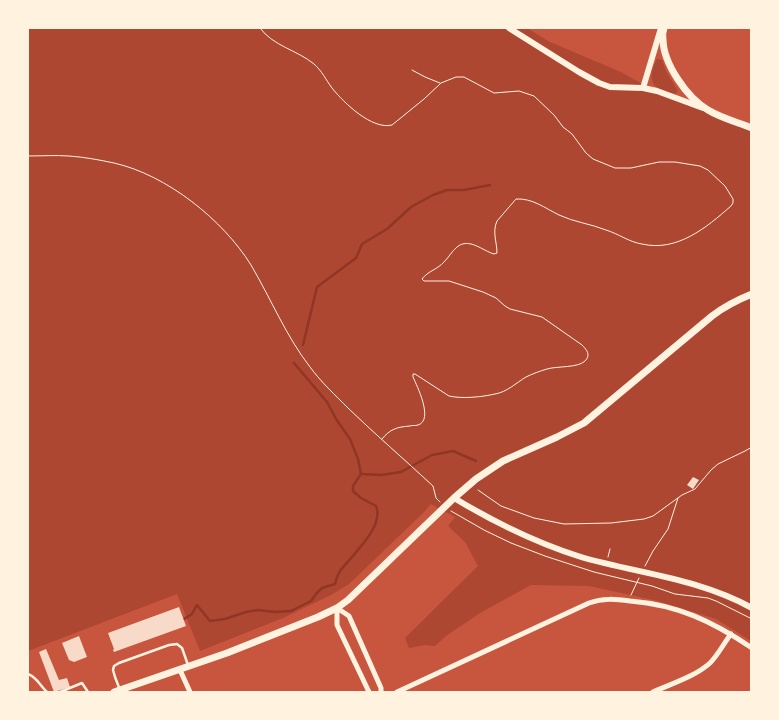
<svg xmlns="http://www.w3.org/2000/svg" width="779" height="720" font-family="'Fira Sans Condensed',sans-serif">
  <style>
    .green { fill: #ae4732 }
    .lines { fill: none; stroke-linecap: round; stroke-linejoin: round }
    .stream { stroke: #8f3625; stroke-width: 2.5 }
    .building { fill: #f7dbc8 }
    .path { stroke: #fff3e0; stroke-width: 1 }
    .service { stroke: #fff3e0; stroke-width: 2.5 }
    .minor { stroke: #fff3e0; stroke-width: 5 }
    .tertiary { stroke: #fff3e0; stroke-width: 6 }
    .secondary { stroke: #fff3e0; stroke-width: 7 }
  </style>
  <rect width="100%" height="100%" fill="#c8553d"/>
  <!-- green -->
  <g class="green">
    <path d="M28 28H527L550 42 621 72 658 93 751 128V641L716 619 658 601 589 586 531 585 480 613 446 636 435 646 425 645 409 648 405 638 478 566 465 542 448 526 455 517 431 504 424 512 349 584 331 595 283 618 200 651 177 594 28 651Z"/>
    <path d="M657 59 662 60 666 71 678 91 675 94C652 90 646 80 657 59Z"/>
  </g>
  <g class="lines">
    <!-- stream -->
    <g class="stream">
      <path d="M303 345 317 287 356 258 362 244 387 229 411 207 433 195 447 190H464L490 185"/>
      <path d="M361 474 381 475 401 472 432 455 453 451 476 461"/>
      <path d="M184 619 192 614 197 605 210 621 225 619 246 612 258 610 275 612 291 611 311 601 316 594 322 588 335 584C336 580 337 576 339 573 342 567 348 562 352 557 363 544 383 523 376 506L361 498 353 491V486L361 474 358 459 350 439 336 419 327 402 294 363"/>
    </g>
  </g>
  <!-- building -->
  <g class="building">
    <path d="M693 477 699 480 693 489 687 485Z"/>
    <path d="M179 607 186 626 114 652 113 650 114 649 108 633Z"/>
    <path d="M79 636 87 657 74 662 69 660 62 643Z"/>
    <path d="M46 649 59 680 67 678 70 687 54 692 39 652Z"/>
  </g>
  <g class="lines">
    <!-- path -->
    <g class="path">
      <path d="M260 28C273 46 297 50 314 64 322 71 326 80 332 88 344 103 372 130 392 125L424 99 441 83 456 77H464L494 93 519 91 534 96 554 115 563 127 572 134 586 153 593 159 615 168H631L659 162H675L700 166 708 170 725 186 733 199V203L731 206C706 228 677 252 642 244 629 242 619 234 606 230 591 224 574 222 559 215 545 208 532 198 516 199L497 221C492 232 497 242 497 253L494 254C483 251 469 237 457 247 452 251 449 257 444 262 438 269 428 271 422 279L424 281H449L483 292 496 298 505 306 510 309 542 317 582 345C587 350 591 355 585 361 578 368 557 366 547 369 540 371 532 374 526 377 516 383 507 392 495 394 482 397 462 399 449 396L415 374H413V377C417 386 434 420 418 425 415 426 412 425 410 426 397 427 390 429 382 439"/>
      <path d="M412 70 425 77 440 83"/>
      <path d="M28 156C41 156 55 155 69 156 84 157 100 160 114 163 167 175 223 220 251 265 271 299 286 336 310 367 321 382 335 395 349 409 376 435 405 460 433 486L436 498 440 502"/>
      <path d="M478 490 501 506 534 518 564 524 611 523 644 519 653 516 682 495 695 489 711 470 718 464 745 451 752 447"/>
      <path d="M451 511 484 530 511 543 545 556 594 572 652 586 675 594 708 598 716 601 752 619"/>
      <path d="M608 557 610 549"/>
      <path d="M645 566 653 551 668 529 678 498"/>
      <path d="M631 595 639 578"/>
    </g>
    <!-- service -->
    <g class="service">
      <path d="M28 674C37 677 40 686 47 692"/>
      <path d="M120 690 115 677 113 670 114 666 119 663 169 645 177 644 182 648 188 665"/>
      <path d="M60 692 82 683 88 692"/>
    </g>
    <!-- minor -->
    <g class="minor">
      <path d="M337 608 349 616 381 688V692"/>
      <path d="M337 608V625L369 692"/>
      <path d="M180 670 190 692"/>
      <path d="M397 692 589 603C603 598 615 599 630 601 678 605 712 621 752 648"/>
      <path d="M653 692C671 684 696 676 710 663 718 655 724 643 731 634"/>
    </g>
    <!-- tertiary -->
    <g class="tertiary">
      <path d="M509 28 579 72 599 83 610 87 643 88 657 91 703 108"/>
      <path d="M643 88 661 28"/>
      <path d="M454 498C494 522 536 543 581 557 640 574 697 578 752 608"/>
    </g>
    <!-- secondary -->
    <g class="secondary">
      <path d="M664 28C663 31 662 35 663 39 663 63 687 98 708 110 721 118 737 122 752 128"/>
      <path d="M114 692 227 653 318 617 337 608 348 600 454 498 476 479 503 461 557 437 584 423 712 316C725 306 737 300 752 294"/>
    </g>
  </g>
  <!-- border -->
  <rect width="779" height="720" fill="none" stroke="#fff3e0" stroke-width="58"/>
</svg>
